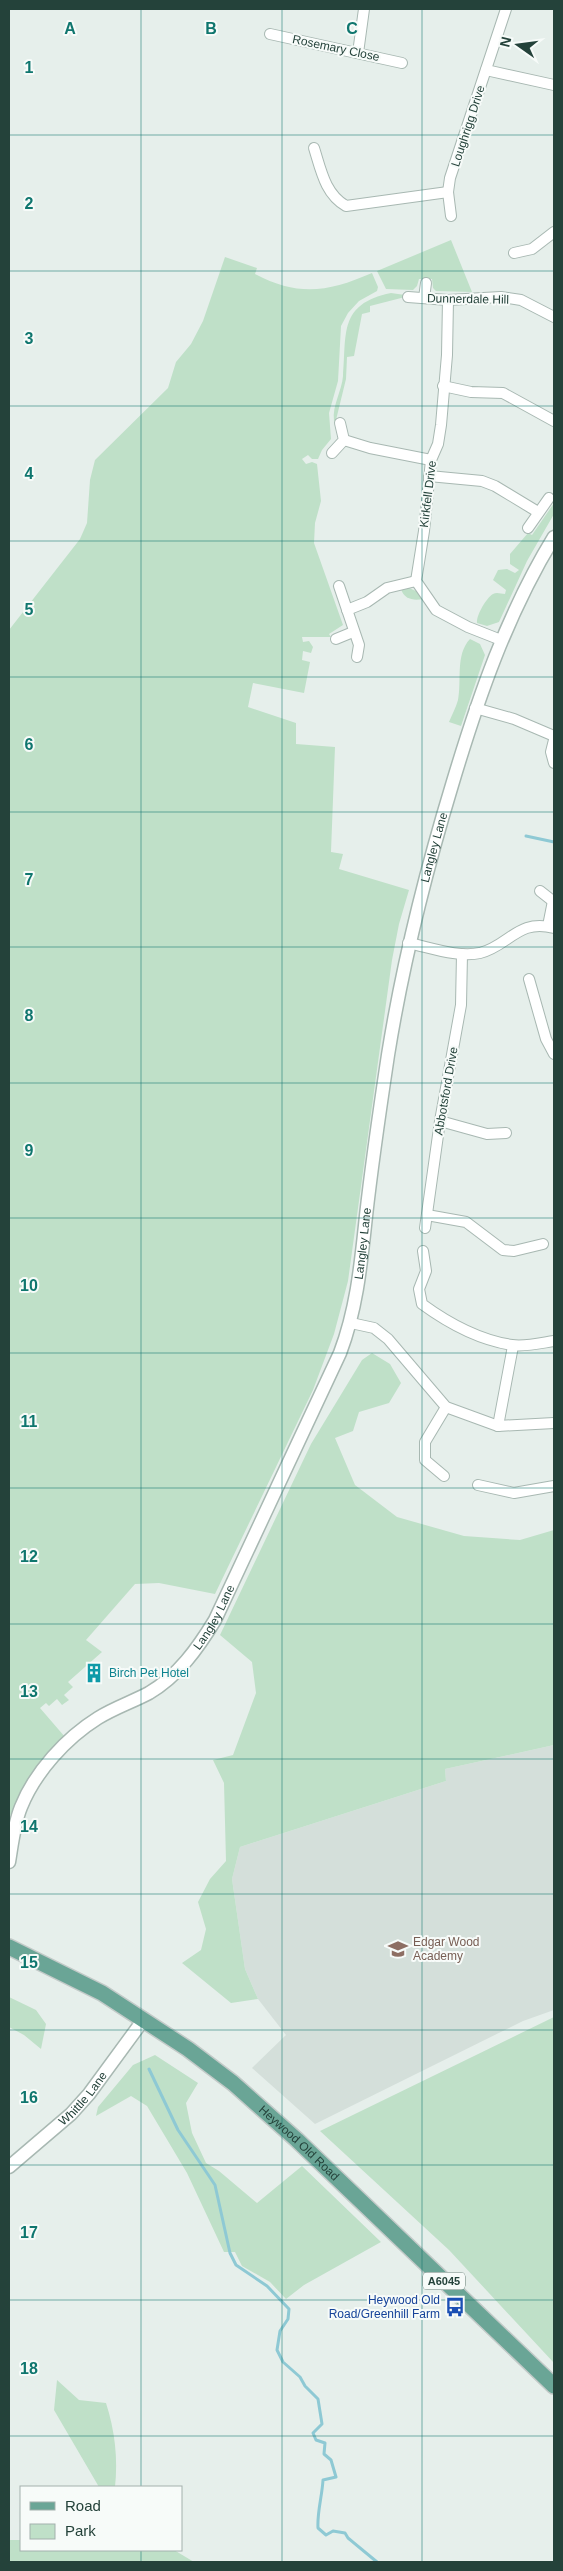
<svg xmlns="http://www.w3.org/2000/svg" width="563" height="2571" font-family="Helvetica,sans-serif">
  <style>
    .built { fill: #d4dfda }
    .green { fill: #bfe0c8 }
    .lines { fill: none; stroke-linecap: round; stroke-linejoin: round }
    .stream { stroke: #8ec9d4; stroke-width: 3 }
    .minor-casing { stroke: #a8b8b2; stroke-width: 12 }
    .tertiary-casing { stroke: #a8b8b2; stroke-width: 15 }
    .primary-casing { stroke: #c2cac8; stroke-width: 18 }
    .minor { stroke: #fff; stroke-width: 10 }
    .tertiary { stroke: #fff; stroke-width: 12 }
    .primary { stroke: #6aa596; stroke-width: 15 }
    .grid { fill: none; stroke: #0f766e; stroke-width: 1; stroke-opacity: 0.55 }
    .labels { text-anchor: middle; stroke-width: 4; stroke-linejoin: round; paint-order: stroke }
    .shield { fill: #f7fbf9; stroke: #637a73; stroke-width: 1 }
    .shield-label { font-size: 11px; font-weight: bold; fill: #24423a }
    .street-label { font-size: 12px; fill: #24423a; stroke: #f7fbf9 }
    .culture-label { font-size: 12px; fill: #0d838f; stroke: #f7fbf9; text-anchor: start }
    .education-label { font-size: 12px; fill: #785e54; stroke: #f7fbf9; text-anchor: start }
    .transit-label { font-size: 12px; fill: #164399; stroke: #f7fbf9; text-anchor: end }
    .grid-label { font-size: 16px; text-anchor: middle; font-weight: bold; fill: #0f766e; stroke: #f7fbf9; stroke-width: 4; stroke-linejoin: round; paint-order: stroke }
  </style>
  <rect width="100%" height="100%" fill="#e6efeb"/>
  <!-- built -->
  <path class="built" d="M554 1745V2010L523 2021 315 2124 252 2068 286 2035 258 1999 245 1969 232 1879 240 1847 446 1781 445 1769Z"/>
  <!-- green -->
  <g class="green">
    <path d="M451 240 472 292 436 291 433 288 432 279H419L417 286 413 290 386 289 377 271Z"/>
    <path d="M225 257 257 268 255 274C299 297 328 292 372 273L378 287 377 291 359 301 348 313 341 326 338 381 329 413 331 439 322 450 318 459H312L308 455 302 459 306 464 312 462 317 464 321 501 315 523 314 543 343 625 329 634 331 637H302L303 642 309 641 313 647 311 653 303 651 302 660 310 662 304 693 253 683 248 707 296 723V744L335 747 331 852 343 854 339 869 409 890 399 924 392 960 348 1281 334 1334 313 1390 215 1594 159 1583 135 1584 86 1640 102 1652 68 1682 73 1687 64 1695 69 1700 62 1705 57 1699 49 1706 46 1703 40 1708 65 1737C39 1761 23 1786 9 1818V630L80 539 87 523 90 480 95 460 168 388 176 362 191 344 203 321Z"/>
    <path d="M391 293 405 295V297L370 306V312L362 314 354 356 347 357 346 379 336 420 334 421C332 405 342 391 343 376 347 334 338 304 391 293Z"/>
    <path d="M554 503V514L527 561 499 622 487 626 477 623C476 616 486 598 493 594 497 592 501 594 505 594L506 590 493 580 498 570 507 569 515 573 519 570 510 564V554L528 533 532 535Z"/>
    <path d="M407 587 418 592 423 599C413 601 404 599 401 589Z"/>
    <path d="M470 639 480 644 485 655 461 726 449 722C452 715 456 707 458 700 462 681 455 655 470 639Z"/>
    <path d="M372 1353 390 1364 401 1383 389 1403 359 1412 353 1431 335 1438 355 1485 397 1517 464 1536 520 1540 554 1530V1745L445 1769 446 1781 240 1847 232 1879 245 1969 258 1999 231 2003 182 1963 201 1950 206 1929 198 1902 210 1879 226 1861 224 1783 213 1760 233 1755 256 1693 252 1662 220 1635 311 1444 362 1360Z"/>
    <path d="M9 1997 36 2010 46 2024 41 2049 24 2035 9 2027Z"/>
    <path d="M554 2017V2363L449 2250 320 2131Z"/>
    <path d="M155 2055 198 2083 186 2103 192 2133 206 2163 219 2171 257 2203 302 2166 381 2242 304 2285 286 2299 270 2282 242 2266 235 2252H224L187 2173 147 2106 131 2096 96 2116 98 2107 133 2065Z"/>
    <path d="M57 2380 79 2400 106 2403C115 2431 118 2459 115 2487H99L54 2410Z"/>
    <path d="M9 2540H21V2550H174L194 2562H9Z"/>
  </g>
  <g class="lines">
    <!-- stream -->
    <g class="stream">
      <path d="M526 836 554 842"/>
      <path d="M149 2069 178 2130 215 2185 230 2253 236 2265 267 2286 289 2309 288 2319 280 2331 277 2350 283 2362 300 2377 305 2386 318 2399 322 2424 313 2433 316 2440 325 2443 324 2454 331 2460 336 2477 323 2480C322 2497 317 2512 318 2528L326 2535 333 2531 345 2533 348 2538 377 2562"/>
    </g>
    <defs>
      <g id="minor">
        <path d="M270 34 402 63"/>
        <path d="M358 53 364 9"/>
        <path d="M486 70 554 85"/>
        <path d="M314 148C321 170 325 194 346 206L448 192"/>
        <path d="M451 216 448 192 450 178 506 9"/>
        <path d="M514 253 532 249 554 232"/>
        <path d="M408 297 448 300 501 297 521 300 554 317"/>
        <path d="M424 298 426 283"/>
        <path d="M448 300 447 355 441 425 438 444 431 460 424 531 416 581 436 610 468 627 501 640"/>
        <path d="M443 386 471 392 503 393 554 421"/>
        <path d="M344 440 370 448 431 460"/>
        <path d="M332 453 344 440 340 423"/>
        <path d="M429 476 482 481 495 486 538 512"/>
        <path d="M528 528 549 498"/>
        <path d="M339 586 359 645 357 657"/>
        <path d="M347 610 367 602 387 588 416 581"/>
        <path d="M336 639 353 632"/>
        <path d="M475 708 514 719 554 736"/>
        <path d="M554 740 551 752 554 763"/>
        <path d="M540 891 554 902"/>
        <path d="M548 926 553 901"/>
        <path d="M408 943C429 947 458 958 480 953 509 946 518 918 554 928"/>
        <path d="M529 979 546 1039 554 1054"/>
        <path d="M440 1121 487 1134 506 1133"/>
        <path d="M427 1215 466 1222 503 1250 514 1251 543 1244"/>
        <path d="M425 1228 440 1121 461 1005 462 954"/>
        <path d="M423 1251 426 1271 419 1289 422 1304C448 1323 479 1340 512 1345 525 1347 541 1343 554 1341"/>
        <path d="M351 1323 374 1328 388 1339 446 1407 498 1426 554 1423"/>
        <path d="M498 1426 513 1346"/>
        <path d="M444 1476 425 1460V1442L446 1407"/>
        <path d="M478 1485 514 1493 554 1486"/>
      </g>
      <g id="tertiary">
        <path id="s1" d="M9 1862C12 1844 14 1824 21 1807 35 1772 66 1738 98 1718 114 1708 132 1702 149 1693 178 1676 198 1648 215 1620L340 1353C357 1308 361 1263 366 1216 372 1162 380 1108 388 1055 403 962 425 874 452 785 478 698 507 614 554 537"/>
        <path id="s2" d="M9 2167 71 2114 89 2094 144 2019"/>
      </g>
      <g id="primary">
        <path id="s3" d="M9 1947 102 1993 188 2049 233 2083 297 2140 554 2386"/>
      </g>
    </defs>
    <!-- minor casing -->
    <use href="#minor" class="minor-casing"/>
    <!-- tertiary casing -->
    <use href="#tertiary" class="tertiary-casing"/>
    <!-- primary casing -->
    <use href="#primary" class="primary-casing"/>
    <!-- minor -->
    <use href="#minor" class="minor"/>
    <!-- tertiary -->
    <use href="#tertiary" class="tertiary"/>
    <!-- primary -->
    <use href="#primary" class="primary"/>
  </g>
  <!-- grid -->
  <path class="grid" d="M141 9V2487M282 9V2562M422 9V2562M9 135H554M9 271H554M9 406H554M9 541H554M9 677H554M9 812H554M9 947H554M9 1083H554M9 1218H554M9 1353H554M9 1488H554M9 1624H554M9 1759H554M9 1894H554M9 2030H554M9 2165H554M9 2300H554M9 2436H554M141 2550V2562"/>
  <!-- icons -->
  <defs>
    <symbol id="building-bare" viewBox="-9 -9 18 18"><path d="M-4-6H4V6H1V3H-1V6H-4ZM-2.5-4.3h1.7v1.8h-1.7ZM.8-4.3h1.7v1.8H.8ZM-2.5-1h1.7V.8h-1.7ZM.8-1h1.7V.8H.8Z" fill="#0f9aa8" stroke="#f7fbf9" stroke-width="2.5" paint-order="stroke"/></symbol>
    <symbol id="school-bare" viewBox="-9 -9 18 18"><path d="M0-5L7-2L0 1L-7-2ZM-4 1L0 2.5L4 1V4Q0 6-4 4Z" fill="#8d6e63" stroke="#f7fbf9" stroke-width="2.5" paint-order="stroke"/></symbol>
    <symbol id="bus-bare" viewBox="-9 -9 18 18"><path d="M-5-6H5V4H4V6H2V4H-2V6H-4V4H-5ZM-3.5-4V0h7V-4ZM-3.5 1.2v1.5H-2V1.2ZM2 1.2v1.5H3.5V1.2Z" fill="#1a4fb4" stroke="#f7fbf9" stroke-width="2.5" paint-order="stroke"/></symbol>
  </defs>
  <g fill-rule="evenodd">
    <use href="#building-bare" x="80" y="1659" width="28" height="28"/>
    <use href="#school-bare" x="384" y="1935" width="28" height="28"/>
    <use href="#bus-bare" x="441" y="2293" width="28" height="28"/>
  </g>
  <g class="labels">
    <!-- shield labels -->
    <rect class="shield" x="423" y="2272.5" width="42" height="17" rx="4"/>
    <g class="shield-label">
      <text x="444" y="2285">A6045</text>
    </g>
    <!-- street labels -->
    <g class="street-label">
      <text transform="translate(336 48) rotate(12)" y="4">Rosemary Close</text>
      <text transform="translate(468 126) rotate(-72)" y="4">Loughrigg Drive</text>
      <text transform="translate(468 299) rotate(1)" y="4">Dunnerdale Hill</text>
      <text transform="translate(428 494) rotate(-83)" y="4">Kirkfell Drive</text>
      <text dy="4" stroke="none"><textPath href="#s1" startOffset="1142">Langley Lane</textPath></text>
      <text transform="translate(446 1091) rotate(-80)" y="4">Abbotsford Drive</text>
      <text dy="4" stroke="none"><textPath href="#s1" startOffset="739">Langley Lane</textPath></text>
      <text dy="4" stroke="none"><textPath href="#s1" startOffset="334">Langley Lane</textPath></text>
      <text dy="4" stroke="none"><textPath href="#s2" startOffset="101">Whittle Lane</textPath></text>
      <text dy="4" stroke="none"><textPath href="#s3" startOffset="352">Heywood Old Road</textPath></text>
    </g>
    <!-- culture labels -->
    <g class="culture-label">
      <text x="109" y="1677">Birch Pet Hotel</text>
    </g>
    <!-- education labels -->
    <g class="education-label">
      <text x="413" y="1946">Edgar Wood<tspan x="413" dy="14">Academy</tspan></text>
    </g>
    <!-- transit labels -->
    <g class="transit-label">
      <text x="440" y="2304">Heywood Old<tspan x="440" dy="14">Road/Greenhill Farm</tspan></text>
    </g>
  </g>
  <g class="grid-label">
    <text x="70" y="34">A</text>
    <text x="211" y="34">B</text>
    <text x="352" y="34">C</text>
    <text x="29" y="73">1</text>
    <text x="29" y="209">2</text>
    <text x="29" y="344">3</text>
    <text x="29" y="479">4</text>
    <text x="29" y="615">5</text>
    <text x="29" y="750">6</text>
    <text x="29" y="885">7</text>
    <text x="29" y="1021">8</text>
    <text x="29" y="1156">9</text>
    <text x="29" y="1291">10</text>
    <text x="29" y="1427">11</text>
    <text x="29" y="1562">12</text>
    <text x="29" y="1697">13</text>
    <text x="29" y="1832">14</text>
    <text x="29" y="1968">15</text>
    <text x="29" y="2103">16</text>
    <text x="29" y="2238">17</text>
    <text x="29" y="2374">18</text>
  </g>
  <!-- border -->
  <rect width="563" height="2571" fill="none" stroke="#24423a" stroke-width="20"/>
  <!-- legend -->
  <rect x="20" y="2486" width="162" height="65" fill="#f7fbf9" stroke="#a3b1ad"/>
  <rect x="30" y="2502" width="25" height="8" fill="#6aa596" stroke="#a3b1ad"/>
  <text x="65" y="2511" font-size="15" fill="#24423a">Road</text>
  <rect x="30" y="2524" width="25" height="15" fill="#bfe0c8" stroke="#a3b1ad"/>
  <text x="65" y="2536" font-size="15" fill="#24423a">Park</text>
  <!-- north arrow -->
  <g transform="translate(518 45) rotate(284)" stroke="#f7fbf9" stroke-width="4" paint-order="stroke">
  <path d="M0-4L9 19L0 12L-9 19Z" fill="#24423a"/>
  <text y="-8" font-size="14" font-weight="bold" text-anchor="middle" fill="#24423a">N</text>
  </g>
</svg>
